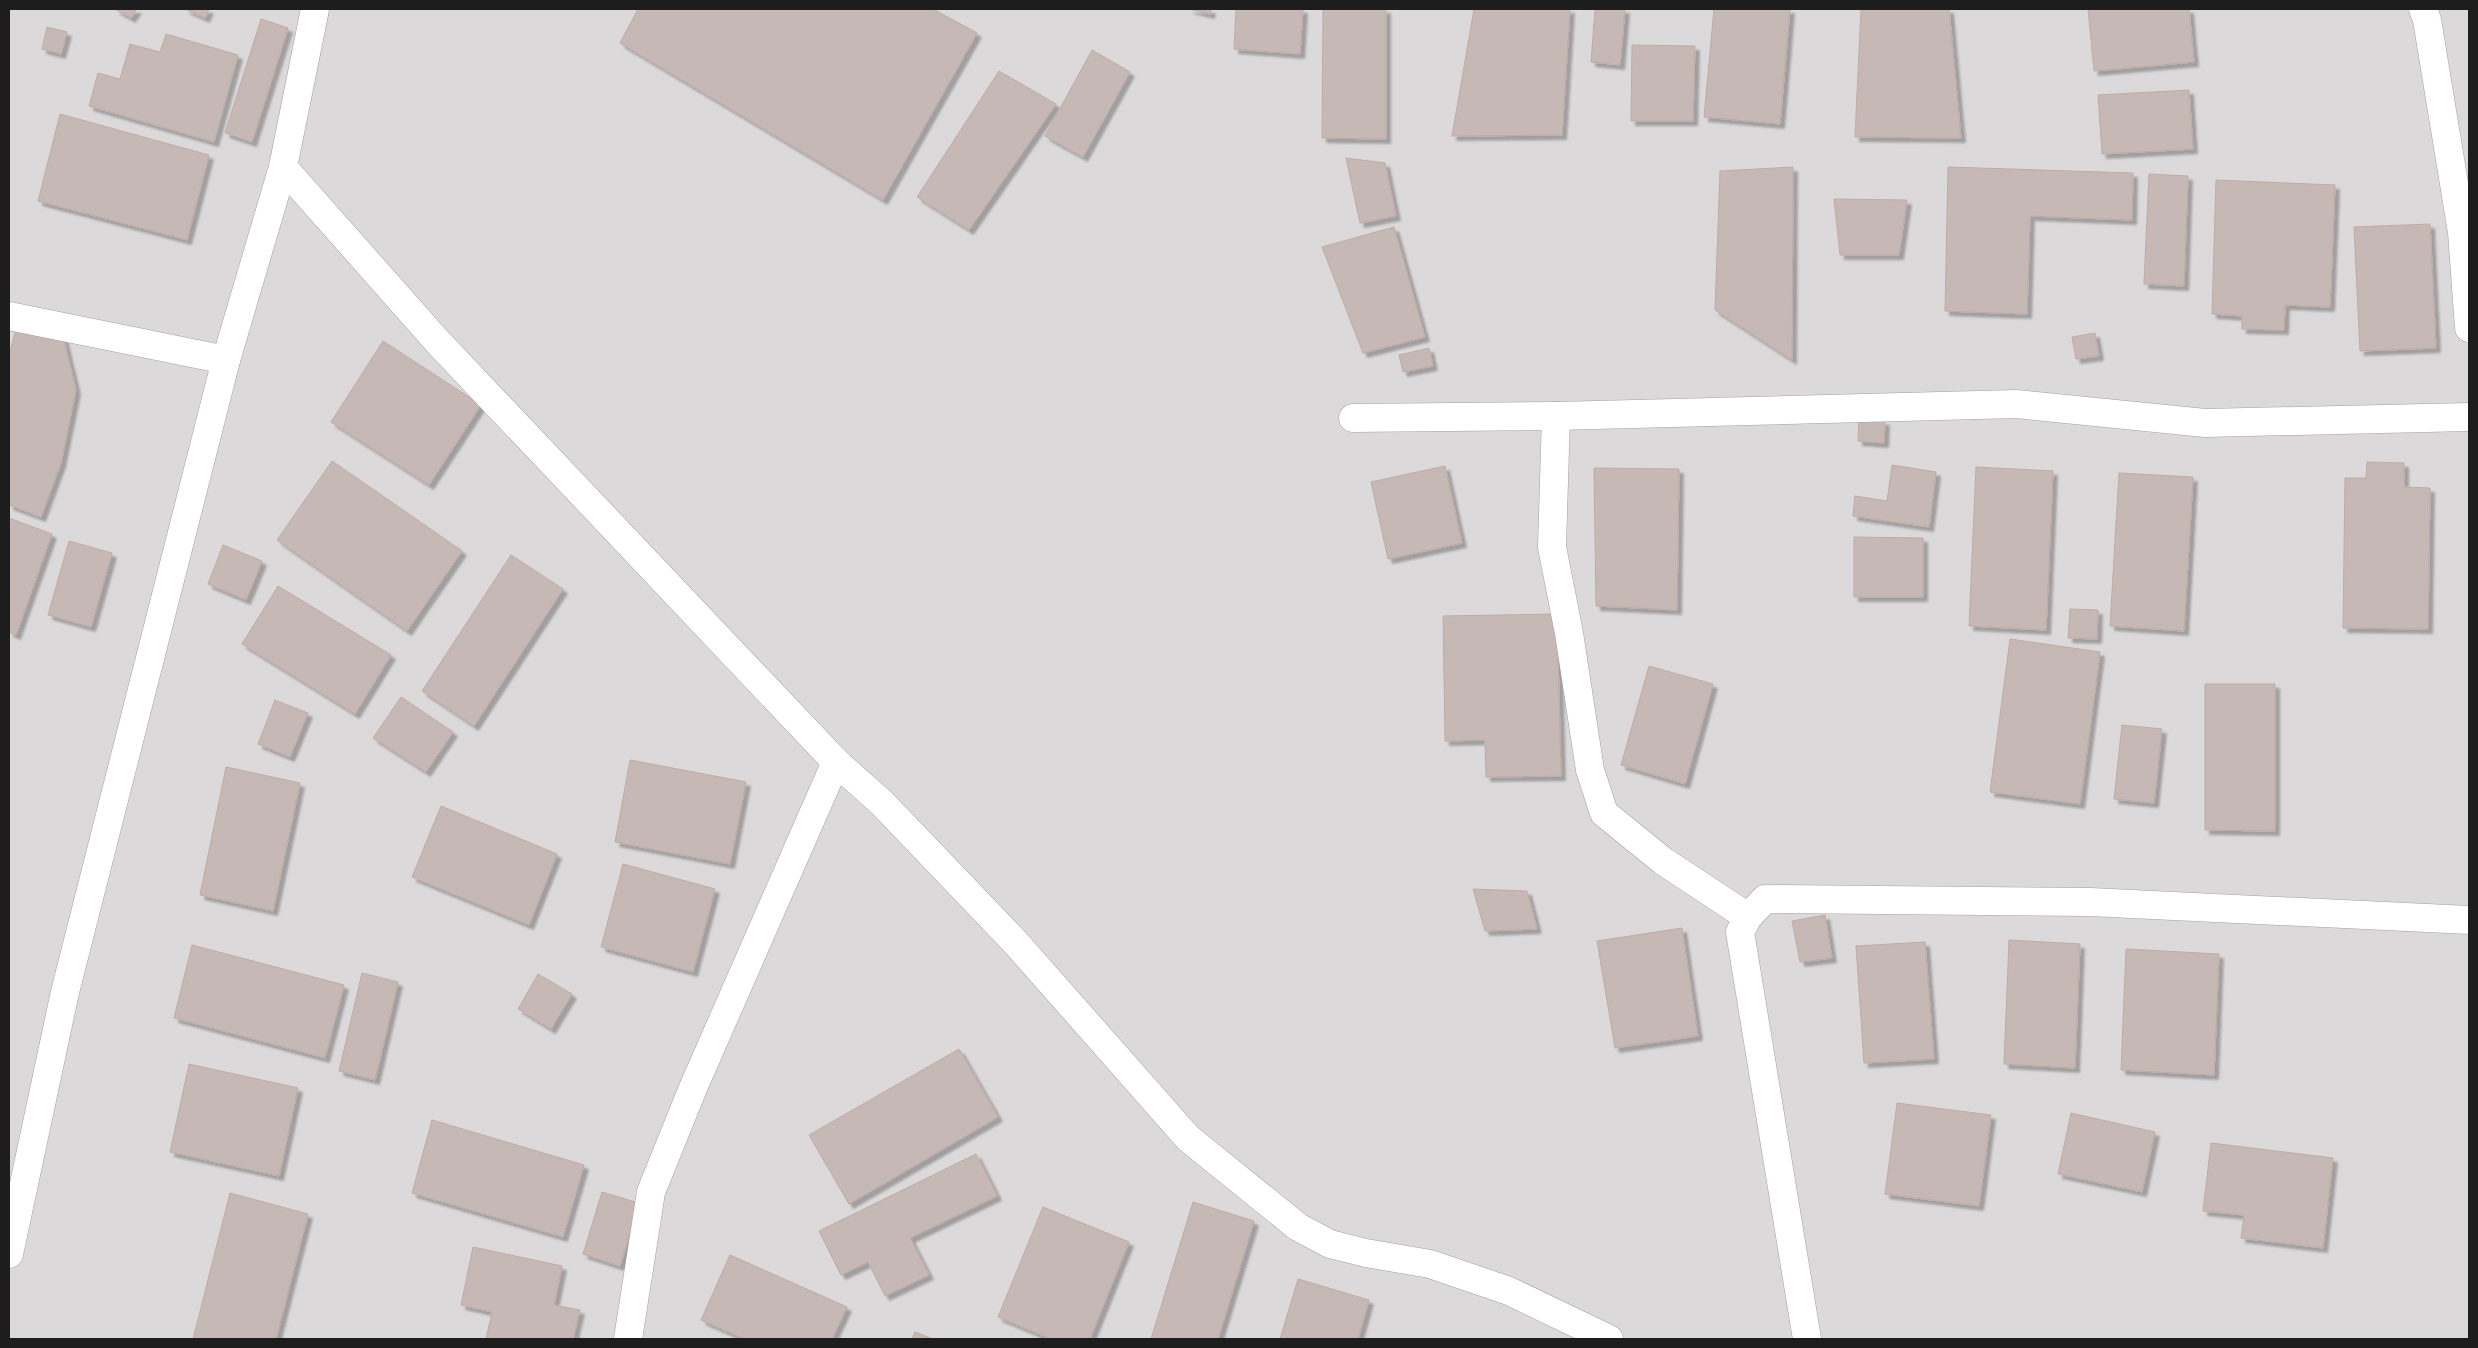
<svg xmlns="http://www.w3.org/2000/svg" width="2478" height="1348" font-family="'Golos Text',sans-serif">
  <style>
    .residential { fill: #dbd9da }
    .building { fill: #c6b9b5; stroke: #c0aba4; filter: url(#shadow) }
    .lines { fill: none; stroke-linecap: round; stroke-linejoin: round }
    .street-casing { stroke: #a1a1a1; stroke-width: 29 }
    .street { stroke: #fff; stroke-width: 28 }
  </style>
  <defs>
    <filter id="shadow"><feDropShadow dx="4.5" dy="4.5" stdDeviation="1" flood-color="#0004"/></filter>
  </defs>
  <rect width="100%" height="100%" fill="#eee8e2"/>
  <!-- residential -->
  <rect class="residential" x="9" y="9" width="2460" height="1330"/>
  <!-- building -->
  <g class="building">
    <path d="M115 9H137L131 18Z"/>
    <path d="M185 9H209L205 18Z"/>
    <path d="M638 9H933L977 33 883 200 620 43Z"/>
    <path d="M1189 9H1211L1210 14Z"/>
    <path d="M1236 9H1303L1300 54 1234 49Z"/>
    <path d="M1323 9H1386V139L1322 138Z"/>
    <path d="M1474 9H1570L1562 135 1452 136Z"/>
    <path d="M1595 9H1625L1620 65 1591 62Z"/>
    <path d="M1714 9H1790L1780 124 1704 117Z"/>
    <path d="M1861 9H1949L1961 138 1855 137Z"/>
    <path d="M2088 9H2189L2194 62 2094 71Z"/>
    <path d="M261 19 288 28 252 142 225 133Z"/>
    <path d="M47 27 67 32 61 54 42 49Z"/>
    <path d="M166 34 238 55 214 142 89 106 98 73 120 79 130 44 160 52Z"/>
    <path d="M1632 45 1695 46 1693 121H1631Z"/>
    <path d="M1092 50 1130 72 1083 157 1045 136Z"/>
    <path d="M999 71 1056 104 969 230 917 197Z"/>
    <path d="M2189 90 2193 149 2102 154 2098 95Z"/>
    <path d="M60 114 209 155 187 240 38 201Z"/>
    <path d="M1346 158 1385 163 1396 216 1360 223Z"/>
    <path d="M1793 167 1792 360 1715 310 1720 171Z"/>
    <path d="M1948 167 2133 173 2132 220 2030 216 2027 314 1945 311Z"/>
    <path d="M2149 174 2188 176 2184 286 2144 284Z"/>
    <path d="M2216 180 2335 185 2330 307 2285 305 2284 330 2242 329V316L2212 314Z"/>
    <path d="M1834 199 1907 200 1899 255H1840Z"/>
    <path d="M2430 224 2436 348 2360 351 2354 227Z"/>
    <path d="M1394 227 1425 337 1363 353 1322 247Z"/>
    <path d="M17 324 63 336 76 390 61 463 41 517 9 505V356Z"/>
    <path d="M2095 333 2099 356 2076 359 2072 337Z"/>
    <path d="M383 341 481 405 429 485 331 422Z"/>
    <path d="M1429 348 1433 366 1403 372 1399 355Z"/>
    <path d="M1859 419 1885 421 1884 443 1858 441Z"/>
    <path d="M332 461 462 551 407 631 277 540Z"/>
    <path d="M2367 462 2404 463V487L2430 488 2428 629 2343 628 2345 478H2366Z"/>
    <path d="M1892 465 1936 472 1929 527 1853 516 1855 496 1887 501Z"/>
    <path d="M1445 466 1462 543 1388 559 1371 482Z"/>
    <path d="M1976 467 2053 471 2046 630 1969 626Z"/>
    <path d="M1594 468 1679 469 1677 610 1596 606Z"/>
    <path d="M2119 473 2193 477 2184 631 2110 626Z"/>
    <path d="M9 518 52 534 16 635 9 632Z"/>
    <path d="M1854 537 1923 538V597H1854Z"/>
    <path d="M69 541 112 553 91 627 48 615Z"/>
    <path d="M223 545 262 561 246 600 208 584Z"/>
    <path d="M511 555 563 589 474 726 422 691Z"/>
    <path d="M278 586 391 655 355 714 242 644Z"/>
    <path d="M2070 609 2098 610 2097 639 2068 638Z"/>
    <path d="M1557 614 1561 776 1486 777 1485 740 1445 741 1443 616Z"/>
    <path d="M2010 639 2100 652 2080 804 1990 792Z"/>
    <path d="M1649 666 1713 684 1685 784 1621 765Z"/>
    <path d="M2205 684H2275V831L2205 830Z"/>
    <path d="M401 697 453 732 426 772 373 738Z"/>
    <path d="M275 700 308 713 290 757 258 744Z"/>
    <path d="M2122 725 2162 729 2154 803 2114 799Z"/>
    <path d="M630 760 746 782 730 864 615 842Z"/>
    <path d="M226 767 300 783 273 911 200 895Z"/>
    <path d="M441 806 557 854 529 925 412 877Z"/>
    <path d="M623 864 715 889 693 972 601 947Z"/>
    <path d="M1473 889 1527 891 1537 929 1485 931Z"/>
    <path d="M1825 915 1832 958 1800 962 1792 921Z"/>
    <path d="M1682 928 1698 1036 1615 1048 1597 941Z"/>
    <path d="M2009 940 2080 944 2075 1068 2004 1064Z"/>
    <path d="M1925 942 1934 1059 1864 1063 1856 946Z"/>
    <path d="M192 945 344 985 325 1058 174 1018Z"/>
    <path d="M2126 949 2219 954 2214 1075 2121 1070Z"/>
    <path d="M362 973 398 982 375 1080 339 1071Z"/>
    <path d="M538 974 572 994 551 1029 518 1009Z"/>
    <path d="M959 1049 998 1117 849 1204 809 1135Z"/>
    <path d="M189 1064 298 1088 279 1176 170 1152Z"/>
    <path d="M1897 1103 1991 1115 1979 1206 1885 1194Z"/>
    <path d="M2071 1113 2155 1132 2142 1192 2058 1174Z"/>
    <path d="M432 1120 584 1165 563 1237 412 1193Z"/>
    <path d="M2211 1143 2333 1158 2323 1248 2241 1238 2244 1215 2203 1211Z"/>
    <path d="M976 1154 997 1196 910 1238 929 1275 885 1296 868 1262 841 1275 819 1231Z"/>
    <path d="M602 1192 639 1203 620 1266 583 1254Z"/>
    <path d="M230 1193 308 1214 276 1339H193Z"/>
    <path d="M1193 1202 1254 1221 1218 1339H1151Z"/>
    <path d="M1043 1207 1129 1242 1090 1339H1051L998 1317Z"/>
    <path d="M473 1247 562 1266 554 1305 580 1310 573 1339H486L492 1312 461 1305Z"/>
    <path d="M730 1255 847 1307 832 1339H745L701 1320Z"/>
    <path d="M1298 1279 1369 1300 1358 1339H1280Z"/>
    <path d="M915 1332 933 1339H912Z"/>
  </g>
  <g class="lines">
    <defs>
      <g id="street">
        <path d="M2423 9 2427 20 2462 232 2469 328"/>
        <path d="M283 167 437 341 836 762 882 803 1016 943 1188 1138 1298 1227 1330 1244 1366 1253 1430 1264 1509 1291 1609 1339"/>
        <path d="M9 316 226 360"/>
        <path d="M1556 416 1552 547 1569 633 1590 770 1604 813 1663 861 1748 917"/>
        <path d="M1353 418 1556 416 2016 404 2205 423 2469 417"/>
        <path d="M9 1254 65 992 226 360 283 167 315 9"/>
        <path d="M628 1339 651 1192 693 1088 836 762"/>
        <path d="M1807 1339 1740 932 1748 917 1765 899 2090 902 2469 920"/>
      </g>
    </defs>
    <!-- street casing -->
    <use href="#street" class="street-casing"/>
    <!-- street -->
    <use href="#street" class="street"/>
  </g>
  <!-- border -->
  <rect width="2478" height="1348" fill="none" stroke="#1d1d1d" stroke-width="20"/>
</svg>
